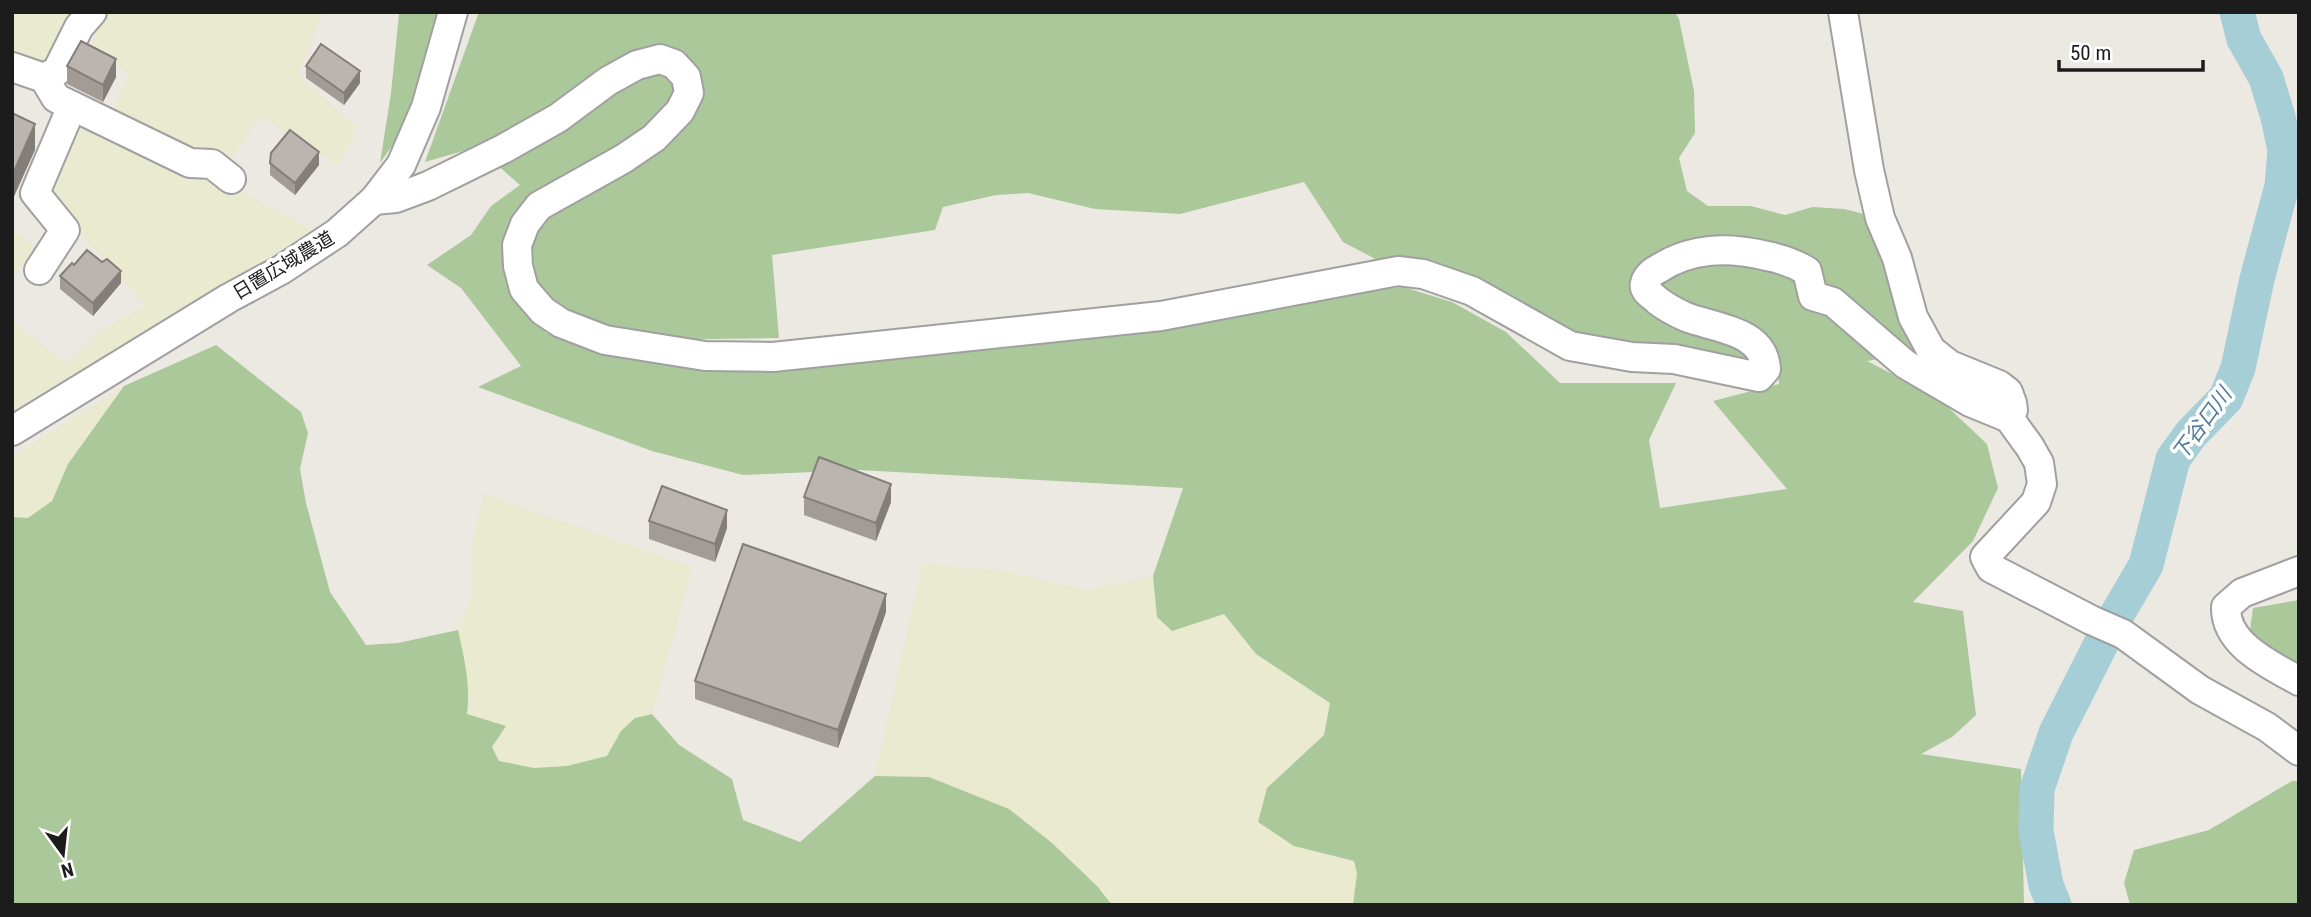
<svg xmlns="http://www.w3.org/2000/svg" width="2311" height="917" font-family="'Roboto Condensed','Noto Sans JP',sans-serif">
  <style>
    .farmland { fill: #e9eacf }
    .forest { fill: #aac89a }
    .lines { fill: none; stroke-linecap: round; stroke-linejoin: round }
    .river { stroke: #a6ced7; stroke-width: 35 }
    .minor-casing { stroke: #a0a0a0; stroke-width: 32 }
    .minor { stroke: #fff; stroke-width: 28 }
    .wall { fill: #a29b96 }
    .shaded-wall { fill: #847e7a }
    .building { fill: #bcb4af; stroke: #847e7a; stroke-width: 2 }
    .labels { text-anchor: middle; stroke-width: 7; stroke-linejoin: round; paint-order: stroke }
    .street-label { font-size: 19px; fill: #1c1c1c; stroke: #fff }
    .water-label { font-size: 21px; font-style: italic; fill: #4e799b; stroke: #fff }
  </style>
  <rect width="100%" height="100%" fill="#ece8e2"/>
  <!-- farmland -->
  <g class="farmland">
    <path d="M12 12H84L56 53 38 63 12 55Z"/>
    <path d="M103 12H323L298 75 357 127 338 165 260 116 227 164 113 112 129 74 90 50Z"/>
    <path d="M78 120 209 173 313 231 12 414V321L68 364 102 329 146 306 43 192Z"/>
    <path d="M12 231 35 245 12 279Z"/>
    <path d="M124 386 68 464 52 501 28 518 12 517V456Z"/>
    <path d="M484 494 692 567 652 714 635 718 621 731 607 756 567 766 534 768 499 761 467 714 469 701 464 656 458 630 473 593 471 549Z"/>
    <path d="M923 563 1004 571 1086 590 1153 576 1157 617 1224 614 1256 654 1330 703 1324 735 1277 777 1258 822 1278 835 1326 854 1354 861 1357 873 1353 905H1112L1097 886 1052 843 1009 809 929 777 875 776Z"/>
  </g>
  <!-- forest -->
  <g class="forest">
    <path d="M396 12H441L426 64 403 130 380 163 391 93 399 14Z"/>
    <path d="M479 12H1675L1679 19 1694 91 1695 133 1679 158 1687 191 1708 206H1751L1785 215 1813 207 1844 209 1868 215 1880 238 1916 353 1867 361 1937 397 1987 444 1998 488 1973 541 1913 602 1963 611 1976 715 1952 737 1921 754 2021 769 2024 905H1353L1357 873 1354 861 1294 846 1258 822 1267 788 1324 735 1330 703 1256 654 1224 614 1172 631 1157 617 1153 576 1183 488 859 470 743 475 652 451 478 387 521 366 461 288 427 265 471 235 491 206 520 185 495 163 560 127 635 73 657 68 673 77 677 94 646 132 529 205 507 231 502 251 503 267 517 298 546 333 686 365 772 369 1157 328 1338 295 1403 287 1452 302 1506 332 1560 383H1676L1649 440 1660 508 1787 489 1713 401 1779 384 1778 357 1752 371 1678 355 1606 361 1570 356 1516 303 1465 278 1421 264H1385L1343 242 1304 182 1180 214 1095 209 1028 193 996 195 943 207 935 230 772 255 779 338 643 340 610 332 565 316 540 297 528 273 525 252 531 230 544 211 658 147 685 121 698 99V78L681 57 663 54 637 55 500 136 463 151 425 162Z"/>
    <path d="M216 345 301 412 308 433 300 469 306 503 330 592 366 645 398 643 458 630C464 657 471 686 467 714L506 726 492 747 499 761 534 768 567 766 607 756 621 731 635 718 652 714 679 745 732 779 743 820 800 842 875 776 929 777 1009 809 1052 843 1097 886 1112 905H12V517L28 518 52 501 68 464 124 386Z"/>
    <path d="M2299 600V674L2250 630 2253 608Z"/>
    <path d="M2292 781H2299V905H2130L2124 883 2134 850 2209 830Z"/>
  </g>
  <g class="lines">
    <!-- river -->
    <path class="river" d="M2054 905 2046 885 2036 831 2037 789 2056 733 2109 628 2146 565 2173 459 2191 434 2226 398 2238 368 2257 279 2282 186 2285 150 2278 117 2266 78 2244 39 2237 12"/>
    <defs>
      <g id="minor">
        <path d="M1843 12 1869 170 1880 218 1897 258 1913 317 1931 350 1950 365 1999 385 2008 392 2012 403 2013 410 2009 418"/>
        <path d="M12 67 44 78 56 98 190 163 212 164 231 179"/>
        <path d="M44 78 57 71 79 27 92 12"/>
        <path d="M374 200 396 198 428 186 503 149 558 118 608 81 637 65 660 59 674 64 686 77 689 93 680 111 654 138 623 159 539 206 525 224 517 245 518 266 524 289 543 311 561 323 605 340 705 356 773 357 1161 316 1398 271 1423 274 1472 291 1570 346 1632 357 1674 359 1759 377 1766 369C1764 330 1714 328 1686 317 1677 313 1666 307 1658 301 1655 298 1649 294 1646 290 1641 282 1651 272 1658 269 1692 247 1728 247 1767 256 1782 259 1794 263 1807 271L1813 296 1833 302 1905 364 1970 402 2009 418 2030 447 2039 463 2042 484 2036 502 1985 557 1991 568 2091 620 2123 634 2200 690 2267 727 2299 751"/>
        <path d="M39 270 65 230 35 193 72 106"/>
        <path d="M12 431 229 298 281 270 337 233 374 200 401 165 426 107 453 12"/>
        <path d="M2299 571 2242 593 2226 607C2225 645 2271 665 2299 681"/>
      </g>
    </defs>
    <!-- minor casing -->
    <use href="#minor" class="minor-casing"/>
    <!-- minor -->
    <use href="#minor" class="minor"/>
  </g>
  <!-- wall -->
  <g class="wall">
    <path d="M67 66 116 77 103 102 67 84Z"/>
    <path d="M306 66 360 83 344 105 306 78Z"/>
    <path d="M270 163 319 165 295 195 270 175Z"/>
    <path d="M74 265 121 283 93 316 60 289V276Z"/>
    <path d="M804 497 891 502 876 541 804 515Z"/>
    <path d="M649 521 727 528 715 562 649 539Z"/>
    <path d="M886 612 838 748 695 699V681Z"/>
  </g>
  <!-- shaded-wall -->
  <g class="shaded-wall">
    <path d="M116 59V77L103 102V85Z"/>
    <path d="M360 71V83L344 105V93Z"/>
    <path d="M35 124V150L12 201V176Z"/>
    <path d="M319 152V165L295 195V183Z"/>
    <path d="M121 271V283L93 316V303Z"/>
    <path d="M891 484V502L876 541V523Z"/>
    <path d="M727 510V528L715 562V544Z"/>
    <path d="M886 594V612L838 748V730Z"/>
  </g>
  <!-- building -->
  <g class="building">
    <path d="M81 41 116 59 103 85 67 66Z"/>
    <path d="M321 44 360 71 344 93 306 66Z"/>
    <path d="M12 113 35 124 12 176Z"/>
    <path d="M290 130 319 152 295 183 270 163 271 153Z"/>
    <path d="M87 250 102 262 107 259 121 271 93 303 60 276 72 263 74 265Z"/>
    <path d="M819 457 891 484 876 523 804 497Z"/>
    <path d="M662 486 727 510 715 544 649 521Z"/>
    <path d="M743 544 886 594 838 730 695 681Z"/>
  </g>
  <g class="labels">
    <!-- street labels -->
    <g class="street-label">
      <text transform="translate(283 265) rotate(-31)" y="7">日置広域農道</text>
    </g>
    <!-- water labels -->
    <g class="water-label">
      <text transform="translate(2202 424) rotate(-54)" y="7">下谷口川</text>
    </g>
  </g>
  <!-- border -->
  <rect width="2311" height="917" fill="none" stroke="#1c1c1c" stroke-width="28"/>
  <!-- north arrow -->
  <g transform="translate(63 854) rotate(165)" stroke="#ffffff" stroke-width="5" paint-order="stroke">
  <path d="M0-5L12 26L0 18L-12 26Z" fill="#1c1c1c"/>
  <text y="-10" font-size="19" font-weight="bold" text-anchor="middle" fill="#1c1c1c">N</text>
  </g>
  <!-- scale -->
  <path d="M2059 60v10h144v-10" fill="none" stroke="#1c1c1c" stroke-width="3.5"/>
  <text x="2070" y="60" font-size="21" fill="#1c1c1c" stroke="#ffffff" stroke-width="5" paint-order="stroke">50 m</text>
</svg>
